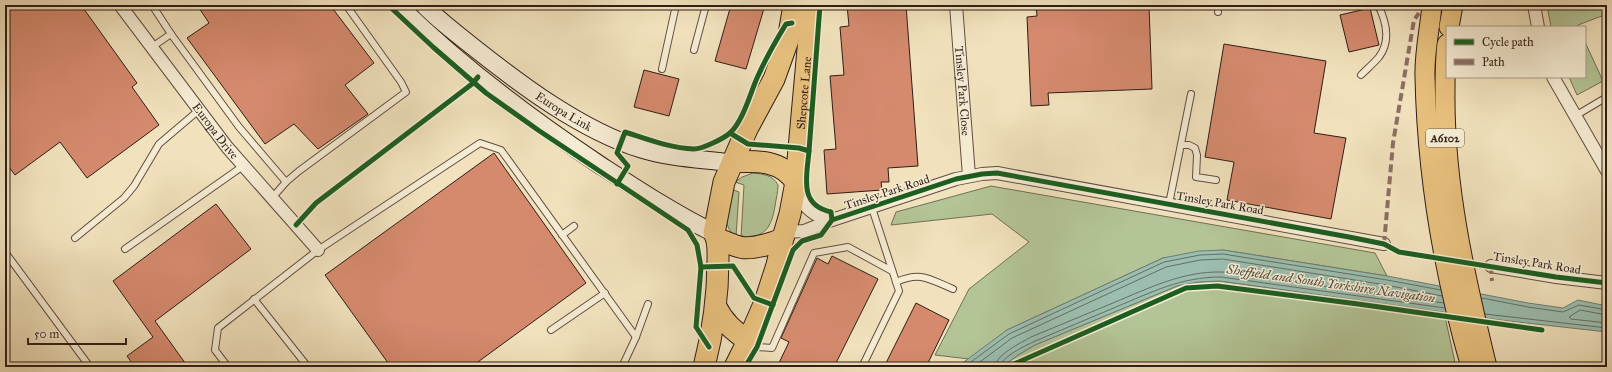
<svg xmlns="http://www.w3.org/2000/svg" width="1612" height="372" font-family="'IM FELL Great Primer',serif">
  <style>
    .green { fill: #b3c496; stroke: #707056 }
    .water { fill: #9bbeb0; stroke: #6f7e72 }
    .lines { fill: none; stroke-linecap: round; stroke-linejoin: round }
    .shore { stroke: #646e63; stroke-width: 1 }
    .building { fill: #d58a6e; stroke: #2e1d16 }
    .lane-casing { stroke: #5f4e40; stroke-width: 8 }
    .street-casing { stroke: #5f4e40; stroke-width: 14 }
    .secondary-casing { stroke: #2e1d16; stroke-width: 19 }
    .primary-casing { stroke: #2e1d16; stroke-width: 21 }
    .highway-casing { stroke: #2e1d16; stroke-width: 23 }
    .lane { stroke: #f6ecd4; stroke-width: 6 }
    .street { stroke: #f6ecd4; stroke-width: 12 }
    .secondary { stroke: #f6ecd4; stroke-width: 17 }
    .primary { stroke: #e8c17e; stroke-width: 19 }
    .highway { stroke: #e8c17e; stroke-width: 21 }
    .quiet { stroke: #8d6e63; stroke-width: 4; stroke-dasharray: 8 4; stroke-linecap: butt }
    .cycleway-casing { stroke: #f6ecd4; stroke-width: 8 }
    .cycleway { stroke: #1b5e20; stroke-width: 5 }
    .labels { text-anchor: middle; stroke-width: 3; stroke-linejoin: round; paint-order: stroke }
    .shield { fill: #f6ecd4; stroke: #6a5b4f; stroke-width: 1 }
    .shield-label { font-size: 11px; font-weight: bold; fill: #2e1d16 }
    .street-label { font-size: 12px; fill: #2e1d16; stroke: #f6ecd4 }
    .water-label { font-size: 13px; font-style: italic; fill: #4f4d44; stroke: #f6ecd4 }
  </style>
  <rect width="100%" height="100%" fill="#f1e2bd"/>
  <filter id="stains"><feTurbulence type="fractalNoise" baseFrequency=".005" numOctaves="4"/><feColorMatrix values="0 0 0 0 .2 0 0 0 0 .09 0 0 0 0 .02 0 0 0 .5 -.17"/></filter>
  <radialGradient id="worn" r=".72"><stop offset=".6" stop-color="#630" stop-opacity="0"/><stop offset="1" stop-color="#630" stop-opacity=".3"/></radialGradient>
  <!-- green -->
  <g class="green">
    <path d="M1547 5H1607V14L1578 25V27H1551Z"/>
    <path d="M1585 42 1603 81 1577 95 1569 77H1585Z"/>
    <path d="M753 173C763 174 773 175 778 185 778 192 776 199 775 206 771 229 765 237 741 238L744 185 735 182 742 177Z"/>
    <path d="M991 186 1375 253 1387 276 1223 250 1163 258 1007 330 969 359 935 355 969 289 1029 242 992 214 891 225 896 212Z"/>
    <path d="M731 189 739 192 736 236C720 227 728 203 731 189Z"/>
    <path d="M1220 281 1444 312 1456 367H1002L1018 355 1035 345 1177 286 1198 282Z"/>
  </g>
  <!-- water -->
  <path class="water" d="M1223 250 1387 276 1528 303 1563 308 1578 300 1607 306V332L1500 320 1220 281 1198 282 1177 286 1035 345 1018 355 1002 367H957L1007 330 1163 258 1199 251Z"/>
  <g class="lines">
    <!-- shore -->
    <g class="shore">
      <path d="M1482 298 1528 307 1563 312 1579 305 1607 310"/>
      <path d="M1485 314 1607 328"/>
      <path d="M1607 315 1580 310 1569 317 1571 319 1607 323"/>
      <path d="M964 367 1009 334 1164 262 1200 255 1223 254 1387 280 1441 290"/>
      <path d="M973 367 1012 338 1166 267 1200 260 1223 259 1386 285 1442 296"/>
      <path d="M995 367C996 354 1021 343 1031 337 1058 326 1086 314 1113 303 1149 288 1183 271 1222 272L1444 303"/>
      <path d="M1000 367C1001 357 1025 346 1033 342 1061 330 1088 319 1116 307 1152 292 1181 277 1221 277L1445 308"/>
    </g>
  </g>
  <!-- building -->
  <g class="building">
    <path d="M5 5H81L137 83 132 87 159 125 87 178 60 142 15 175 5 162Z"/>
    <path d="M197 5H330L374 63 345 85 368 114 318 149 294 124 265 144 187 38 209 23Z"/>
    <path d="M731 5H765L746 69 715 61Z"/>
    <path d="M847 5H906L918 166 888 168 889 182H881L882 190 827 194 824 150 836 149 830 76 844 75 840 27 849 26Z"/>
    <path d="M1036 5H1149L1152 89 1048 93 1049 105 1031 106 1027 17 1037 16Z"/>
    <path d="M1370 8 1379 45 1349 52 1340 15Z"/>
    <path d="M1224 44 1326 61 1314 133 1346 138 1331 219 1227 200 1234 162 1205 157Z"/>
    <path d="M644 70 679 79 669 116 634 107Z"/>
    <path d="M494 153 586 283 471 367H391L325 275Z"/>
    <path d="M216 204 251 249 155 321 188 367H135L127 356 153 337 113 281Z"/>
    <path d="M832 256 878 279 834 367H777L789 342 781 338 817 258 828 264Z"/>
    <path d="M916 303 949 320 926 367H884Z"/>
  </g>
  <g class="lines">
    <defs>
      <g id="lane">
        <path d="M152 5 171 34 239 127 286 182"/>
        <path d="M1218 5V12"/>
        <path d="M152 47 171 34"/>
        <path d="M694 50 706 5"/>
        <path d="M662 69 676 5"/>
        <path d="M1361 75C1367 69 1374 63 1379 57 1391 41 1386 21 1378 5"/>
        <path d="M1575 116 1607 97"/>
        <path d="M1181 145H1189L1195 148 1197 155 1196 177 1216 180"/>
        <path d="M272 198 286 182 299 171 406 92 401 82 346 5"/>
        <path d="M1169 204 1191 94"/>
        <path d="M562 235 574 226"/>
        <path d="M75 238 124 198 134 186 159 144 199 110"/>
        <path d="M125 249 243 166"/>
        <path d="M5 252 90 367"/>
        <path d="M896 282C921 271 929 279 953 289"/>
        <path d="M254 299 308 367"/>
        <path d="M551 330 605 293"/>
        <path d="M751 343 757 347 772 348 814 253 848 247 892 271"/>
        <path d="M228 367 215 350 218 328 318 250 480 143 501 150 636 337"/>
        <path d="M622 367 636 337 648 304"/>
        <path d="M862 367 899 291 872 208"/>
      </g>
      <g id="street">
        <path id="s1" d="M120 5 227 147 318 250"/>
        <path id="s2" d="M956 5 969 176"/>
        <path d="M1534 5 1538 27"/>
        <path d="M1553 77 1607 171"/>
        <path d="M794 191C805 206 813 218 832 220L956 179 982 174 997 173 1384 244"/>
        <path d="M785 232 804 231 832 220"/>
        <path d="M1491 266 1556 277 1607 283"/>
      </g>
      <g id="secondary">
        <path d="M398 5C459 65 528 117 600 165 637 189 675 214 714 233"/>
        <path id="s3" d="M424 5C438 20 456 33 472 46 521 85 581 130 641 149 670 158 701 159 731 163"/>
      </g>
      <g id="primary">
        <path d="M1432 5C1430 28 1424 54 1425 77 1427 174 1444 274 1471 367"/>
        <path d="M1449 27 1453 5"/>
        <path d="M1447 44C1445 60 1445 76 1445 92 1444 185 1465 277 1487 367"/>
      </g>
      <g id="highway">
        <path d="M732 162C756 161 780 159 796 182"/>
        <path d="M718 239C739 247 742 251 765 245 771 243 777 242 783 238"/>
        <path d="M716 307C724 323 733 330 748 341"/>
        <path d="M704 367C713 332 718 297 718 260 718 251 719 241 714 233L724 182 747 129 774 79 788 40 794 5"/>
        <path id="s4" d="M735 367 748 341 765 302 777 265 783 238 790 214 796 182 812 5"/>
      </g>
    </defs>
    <!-- lane casing -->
    <use href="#lane" class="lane-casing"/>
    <!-- street casing -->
    <use href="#street" class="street-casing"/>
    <!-- secondary casing -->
    <use href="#secondary" class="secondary-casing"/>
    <!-- primary casing -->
    <use href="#primary" class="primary-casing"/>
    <!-- highway casing -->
    <use href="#highway" class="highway-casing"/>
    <!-- lane -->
    <use href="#lane" class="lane"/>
    <!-- street -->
    <use href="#street" class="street"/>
    <!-- secondary -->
    <use href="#secondary" class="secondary"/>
    <!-- primary -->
    <use href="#primary" class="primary"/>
    <!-- highway -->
    <use href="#highway" class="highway"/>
    <!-- quiet -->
    <g class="quiet">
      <path d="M1384 244 1393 143 1414 20 1419 13"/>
      <path d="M1491 266 1492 281"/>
    </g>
    <defs>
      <g id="cycleway">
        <path d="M388 5 433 47 486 93 538 130 688 230 697 245 701 267 733 266 754 298 773 305"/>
        <path d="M730 133 748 144 799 148 809 151C807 176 798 205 831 212L832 220 821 235 802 241 793 250 757 347 745 367"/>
        <path d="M809 151 820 5"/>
        <path d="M617 184 628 166 617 153 625 132C647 139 670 148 694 149 702 149 723 139 730 133 743 121 750 94 757 78 765 60 775 42 786 24L792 23"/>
        <path d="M832 220 956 179 982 174 997 173 1349 237 1384 244 1399 252 1556 277 1607 283"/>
        <path d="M296 225 316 203 472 84 478 77"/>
        <path d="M701 267 696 327 709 347"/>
        <path d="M1011 367 1014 364 1186 288 1217 286 1358 304 1542 330"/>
      </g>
    </defs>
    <!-- cycleway casing -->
    <use href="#cycleway" class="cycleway-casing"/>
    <!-- cycleway -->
    <use href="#cycleway" class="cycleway"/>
  </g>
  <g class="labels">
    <!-- shield labels -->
    <rect class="shield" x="1426" y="129" width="38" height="18" rx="3"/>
    <g class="shield-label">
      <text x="1445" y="142">A6102</text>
    </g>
    <!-- street labels -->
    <g class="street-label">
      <text dy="4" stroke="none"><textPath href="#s2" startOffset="86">Tinsley Park Close</textPath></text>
      <text dy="4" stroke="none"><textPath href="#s4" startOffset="285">Shepcote Lane</textPath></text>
      <text dy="4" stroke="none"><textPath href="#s3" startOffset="176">Europa Link</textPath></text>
      <text dy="4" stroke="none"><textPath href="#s1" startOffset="158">Europa Drive</textPath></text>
      <text transform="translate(887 192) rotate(-18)" y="4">Tinsley Park Road</text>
      <text transform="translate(1220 203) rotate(10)" y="4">Tinsley Park Road</text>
      <text transform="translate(1537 263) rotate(9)" y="4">Tinsley Park Road</text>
    </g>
    <!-- water labels -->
    <g class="water-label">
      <text transform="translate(1331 283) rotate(8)" y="5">Sheffield and South Yorkshire Navigation</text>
    </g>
  </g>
  <!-- margin -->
  <rect width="1612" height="372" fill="none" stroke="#f1e2bd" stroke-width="20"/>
  <rect x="6" y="6" width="1600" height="360" fill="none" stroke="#2e1d16" stroke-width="2"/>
  <rect x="10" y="10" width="1592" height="352" fill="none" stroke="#2e1d16"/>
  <!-- legend -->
  <rect x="1446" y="26" width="140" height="52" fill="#f6ecd4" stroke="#a69988"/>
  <rect x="1454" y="39" width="20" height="6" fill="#1b5e20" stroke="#a69988"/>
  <text x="1482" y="46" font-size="12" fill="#2e1d16">Cycle path</text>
  <rect x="1454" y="59" width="20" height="6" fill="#8d6e63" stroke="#a69988"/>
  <text x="1482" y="66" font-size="12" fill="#2e1d16">Path</text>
  <!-- scale -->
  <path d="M28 338v6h98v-6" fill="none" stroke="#2e1d16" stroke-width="2"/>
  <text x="34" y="338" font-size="12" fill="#2e1d16" stroke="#f6ecd4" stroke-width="3" paint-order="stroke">50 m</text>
  <rect width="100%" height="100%" filter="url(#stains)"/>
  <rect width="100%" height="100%" fill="url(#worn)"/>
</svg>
